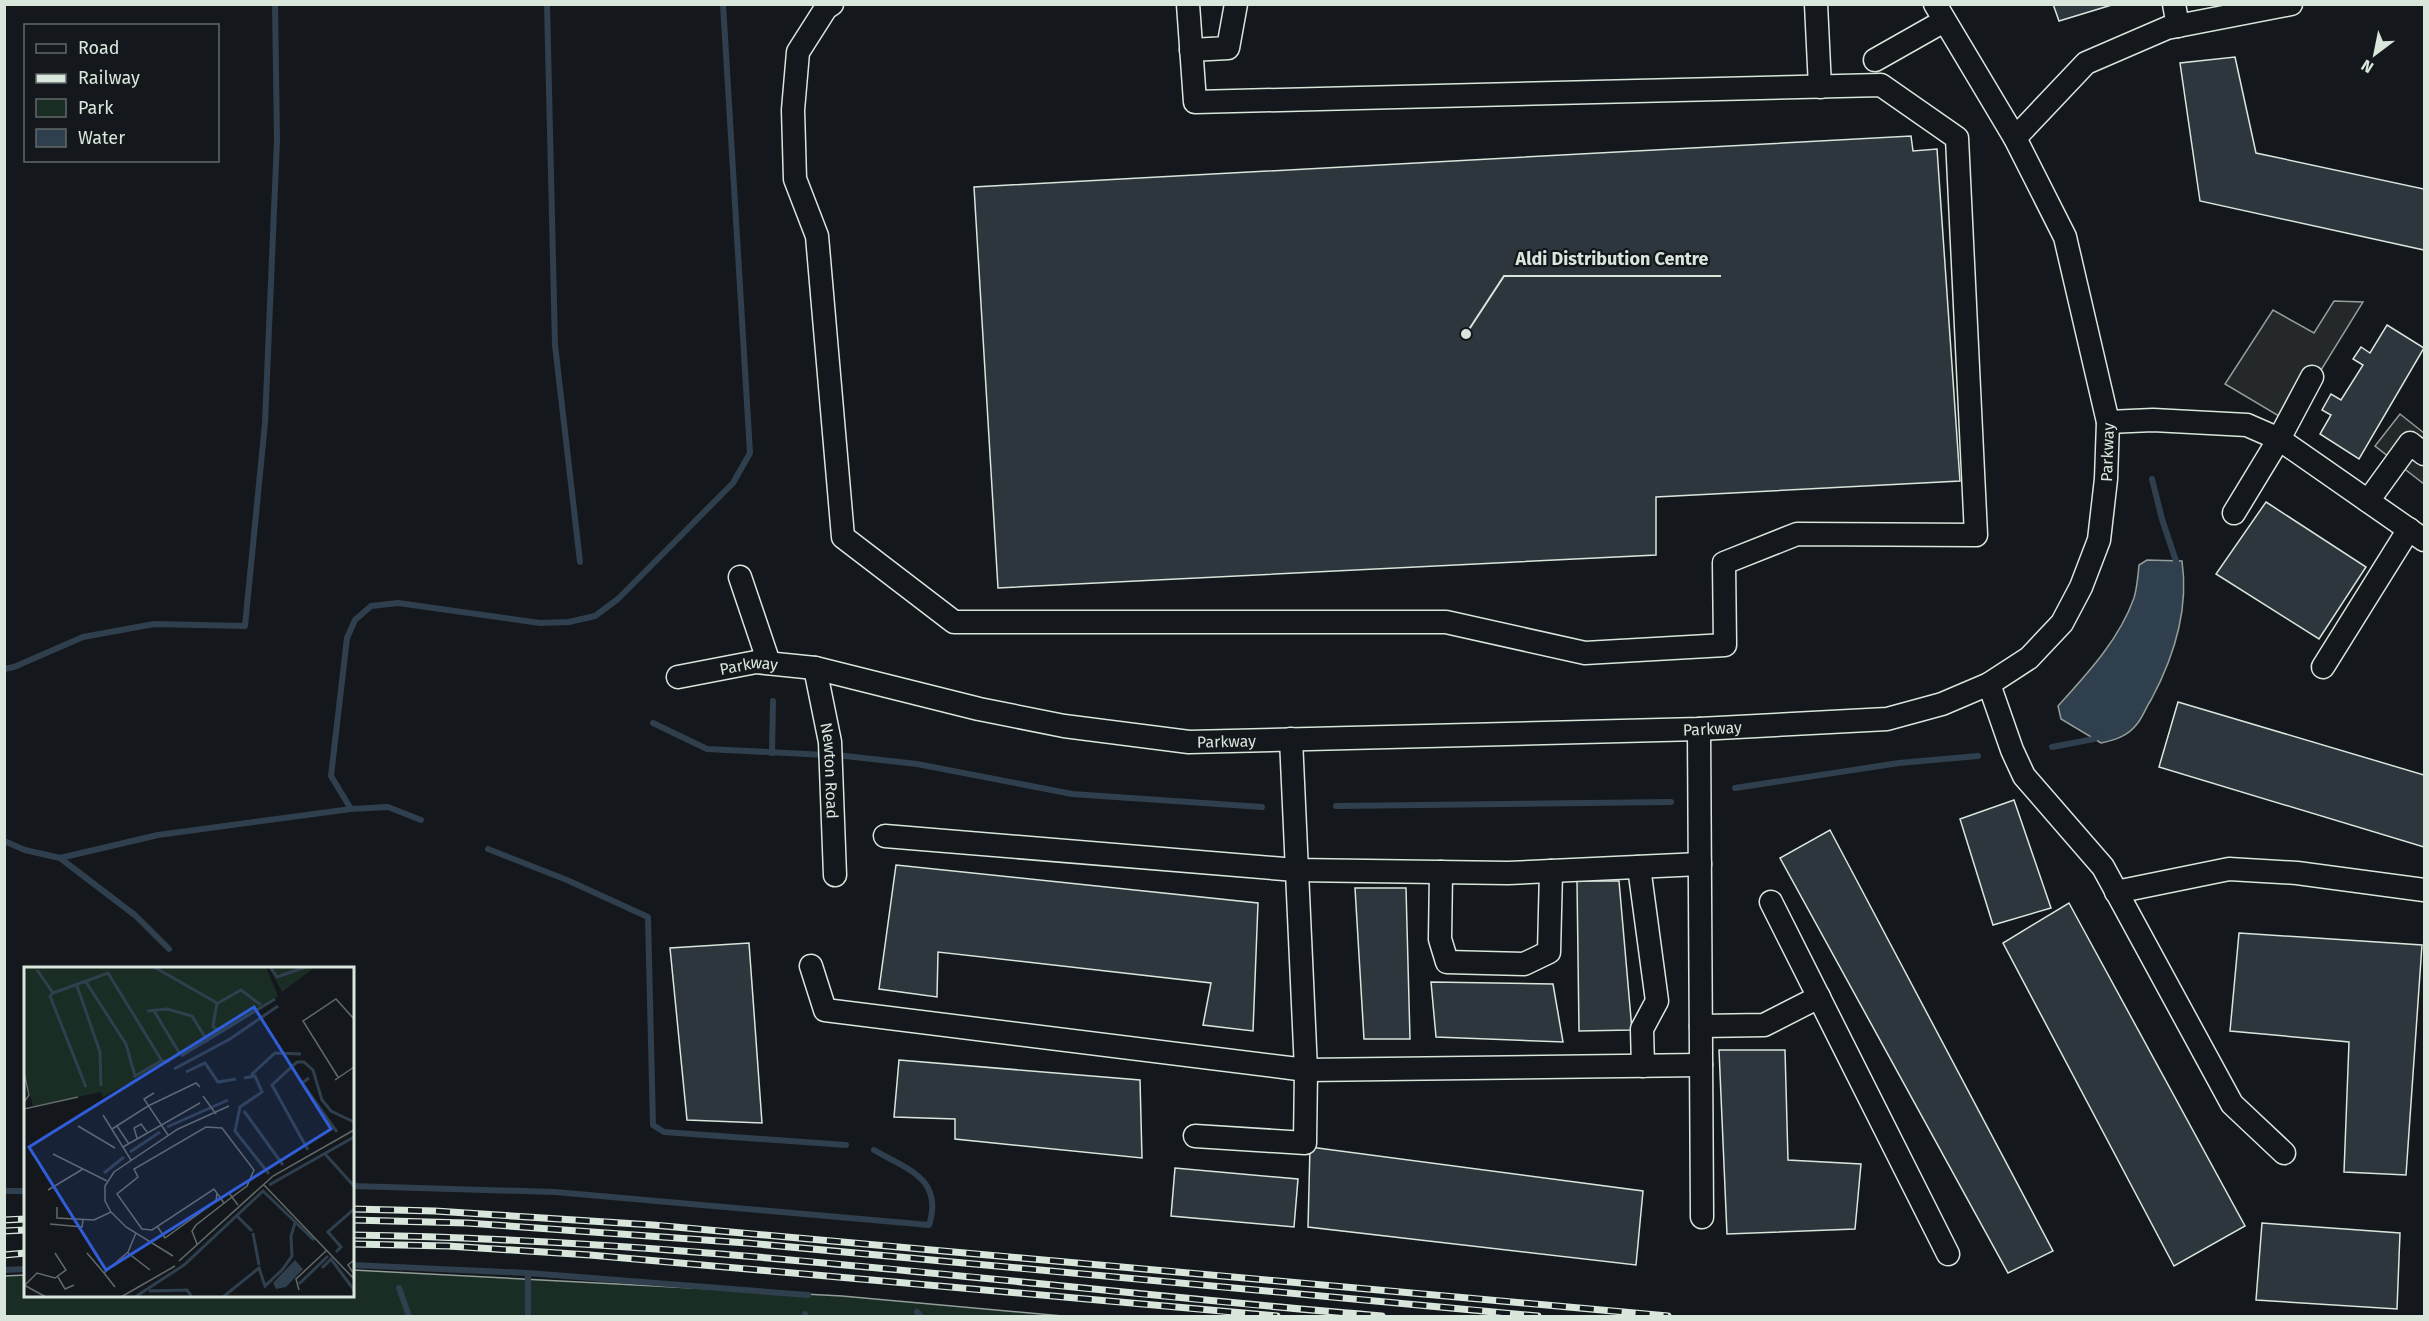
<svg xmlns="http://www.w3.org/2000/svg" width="2429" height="1321" font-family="'Fira Sans',sans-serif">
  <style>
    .green { fill: #1a2d24; stroke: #939e99; stroke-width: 1.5 }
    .parking { fill: #24282b; stroke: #939e99; stroke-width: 1.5 }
    .water { fill: #2f3f4d; stroke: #939e99; stroke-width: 1.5 }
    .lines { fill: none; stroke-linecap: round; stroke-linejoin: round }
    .stream { stroke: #2f3f4d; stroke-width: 6 }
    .building { fill: #2c363c; stroke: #d8e6dc; stroke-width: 1.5 }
    .minor-casing { stroke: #d8e6dc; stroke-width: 25 }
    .minor { stroke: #14181c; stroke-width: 22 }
    .rail-casing { stroke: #d8e6dc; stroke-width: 7 }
    .rail { stroke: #14181c; stroke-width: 4.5; stroke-dasharray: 14; stroke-linecap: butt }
    .labels { text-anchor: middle; stroke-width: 4.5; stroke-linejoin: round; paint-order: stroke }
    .street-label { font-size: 16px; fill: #d8e6dc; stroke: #14181c }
    .inset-river { fill: none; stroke: #2f3f4d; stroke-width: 3 }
    .inset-road { fill: none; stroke: #626a69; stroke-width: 1.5 }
    .view { fill: #305dd8; fill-opacity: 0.15; stroke: #305dd8; stroke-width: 3 }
    .inset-edge { fill: none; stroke: #d8e6dc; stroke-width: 3 }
    .leader { fill: none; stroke: #d8e6dc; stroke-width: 2 }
    .callout-dot { fill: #d8e6dc; stroke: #14181c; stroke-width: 2 }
    .callout-label { font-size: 18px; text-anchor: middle; font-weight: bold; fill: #d8e6dc; stroke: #14181c; stroke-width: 4.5; stroke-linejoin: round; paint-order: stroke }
  </style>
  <rect width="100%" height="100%" fill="#14181c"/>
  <!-- green -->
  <path class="green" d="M353 1270 842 1296 1063 1316H5V1276L25 1275 26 1296H352Z"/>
  <!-- parking -->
  <g class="parking">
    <path d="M2334 301 2363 302 2289 422 2225 384 2273 310 2314 333Z"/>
    <path d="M2400 414 2424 433V484L2375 446Z"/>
  </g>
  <!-- water -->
  <path class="water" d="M2147 560 2182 561C2189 609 2174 657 2151 700 2146 707 2143 717 2137 724 2128 736 2115 740 2101 743L2061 719 2058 706C2087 674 2119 640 2134 598 2137 588 2138 576 2139 565Z"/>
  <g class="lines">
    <!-- stream -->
    <g class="stream">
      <path d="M547 4 555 345 580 562"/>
      <path d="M2152 479 2162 519 2176 561V569"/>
      <path d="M4 669 14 667 83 637 154 624 245 626 265 423 277 140 275 4"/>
      <path d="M653 723 707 749 826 755"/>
      <path d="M2052 747 2094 739 2100 735"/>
      <path d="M772 753 773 701"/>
      <path d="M836 755 917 764 1072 794 1262 807"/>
      <path d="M1735 788 1899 763 1978 756"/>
      <path d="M1336 806 1671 802"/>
      <path d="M421 820 388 807 351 809 331 776 347 638 355 620 371 606 398 603 540 623 569 622 595 616 618 599 733 483 750 453 723 4"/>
      <path d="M4 841 25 850 60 858 158 835 351 809"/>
      <path d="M488 849 567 880 648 917 653 1125 664 1132 846 1145"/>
      <path d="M60 858 136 916 169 949"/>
      <path d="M352 1186 555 1192 929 1225C944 1179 907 1169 874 1150"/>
      <path d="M4 1191H26"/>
      <path d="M352 1265 528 1273 808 1295"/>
      <path d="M4 1270 26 1269"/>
      <path d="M528 1273V1316"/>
      <path d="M399 1288 409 1316"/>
      <path d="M917 1312 921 1316"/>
      <path d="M805 1316V1314"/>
    </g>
  </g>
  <!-- building -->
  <g class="building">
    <path d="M2053 4H2115L2059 21Z"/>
    <path d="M2235 57 2256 153 2424 189V250L2200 201 2180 63Z"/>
    <path d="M1911 136 1913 151 1937 149 1960 481 1656 497V555L998 588 974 187Z"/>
    <path d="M2387 325 2424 348 2359 459 2320 434 2331 415 2322 410 2331 394 2341 400 2363 365 2353 359 2361 347 2370 353Z"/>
    <path d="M2266 502 2366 567 2319 639 2216 574Z"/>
    <path d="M2178 702 2424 775V847L2159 767Z"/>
    <path d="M2014 800 2051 908 1993 925 1960 819Z"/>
    <path d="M1830 830 2053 1251 2008 1273 1780 858Z"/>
    <path d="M896 865 1258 903 1253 1031 1203 1025 1211 983 938 952 937 997 879 989Z"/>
    <path d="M1577 881H1619L1632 1030 1579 1031Z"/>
    <path d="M1355 888H1406L1410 1039H1364Z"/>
    <path d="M2069 903 2245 1226 2174 1266 2003 943Z"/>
    <path d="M2239 933 2422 945 2406 1175 2344 1172 2349 1042 2230 1031Z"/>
    <path d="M749 943 762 1123 687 1120 670 948Z"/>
    <path d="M1431 982 1553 984 1563 1042 1436 1037Z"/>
    <path d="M1719 1050H1785L1788 1160 1861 1164 1855 1229 1727 1234Z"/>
    <path d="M899 1060 1140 1080 1142 1158 955 1139V1119L894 1117Z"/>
    <path d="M1310 1147 1643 1191 1636 1265 1308 1227Z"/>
    <path d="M1175 1168 1298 1179 1294 1227 1171 1216Z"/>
    <path d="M2262 1223 2400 1233 2397 1309 2256 1300Z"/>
  </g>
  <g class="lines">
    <defs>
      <g id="minor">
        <path d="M832 4 826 8 798 52 793 110 795 179 817 236 843 537 954 622H1446L1585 653 1725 645 1724 563 1797 534 1976 535 1957 138 1881 85 1195 102 1188 4"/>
        <path d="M1816 4 1820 87"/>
        <path d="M2174 4 2178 26"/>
        <path d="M1191 50 1228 48 1236 4"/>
        <path d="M1875 60 1944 21"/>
        <path d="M2015 138 2086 63 2167 28 2291 4"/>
        <path d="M2108 422 2153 420 2247 425 2279 439 2424 540"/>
        <path d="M2368 501 2410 443 2424 454"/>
        <path d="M2234 513 2279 439 2312 377"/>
        <path d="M740 577 769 663"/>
        <path d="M2323 667 2409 529"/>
        <path id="s1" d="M815 668 830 742 835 875"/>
        <path id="s2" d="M678 677 756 662 815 668 979 709 1064 726 1189 742 1699 729 1887 719 1942 704 1989 684 2029 658 2062 623 2081 587 2099 540 2106 479 2108 422 2065 237 2015 138 1935 4"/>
        <path d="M1989 684 2012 750 2024 776 2103 867 2232 1104 2284 1153"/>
        <path d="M1699 729 1702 1217"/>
        <path d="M885 836 1296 870 1508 873 1700 864"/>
        <path d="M1639 867 1657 1001 1642 1029 1643 1066"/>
        <path d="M1441 872 1440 939 1447 962 1524 964 1549 952 1551 871"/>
        <path d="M2116 892 2229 869 2297 873 2424 890"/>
        <path d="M1771 902 1948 1254"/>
        <path d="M811 966 825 1010 1306 1070 1701 1065"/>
        <path d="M1701 1026 1764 1025 1819 997"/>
        <path d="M1195 1136 1305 1143 1306 1070 1291 739"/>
      </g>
    </defs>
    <!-- minor casing -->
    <use href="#minor" class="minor-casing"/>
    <!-- minor -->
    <use href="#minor" class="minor"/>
    <defs>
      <g id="rail">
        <path d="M352 1209 435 1211 653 1225 1668 1316"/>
        <path d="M4 1220 26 1219"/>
        <path d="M352 1220 467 1223 747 1243 1538 1316"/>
        <path d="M4 1231 26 1230"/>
        <path d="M352 1235C697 1240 1039 1288 1382 1316"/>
        <path d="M352 1244 448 1246 590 1255 1277 1316"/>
        <path d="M4 1255 26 1253"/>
      </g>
    </defs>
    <!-- rail casing -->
    <use href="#rail" class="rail-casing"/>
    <!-- rail -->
    <use href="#rail" class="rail"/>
  </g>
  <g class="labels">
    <!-- street labels -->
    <g class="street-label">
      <text dy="6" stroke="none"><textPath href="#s2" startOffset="1602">Parkway</textPath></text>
      <text dy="6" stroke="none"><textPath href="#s2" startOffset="72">Parkway</textPath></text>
      <text dy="6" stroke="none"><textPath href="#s2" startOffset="1044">Parkway</textPath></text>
      <text dy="6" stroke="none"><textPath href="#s2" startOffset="558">Parkway</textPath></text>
      <text dy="6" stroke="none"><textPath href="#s1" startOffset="104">Newton Road</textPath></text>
    </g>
  </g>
  <!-- overview -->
  <g transform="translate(24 967)">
    <rect width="330" height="330" fill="#14181c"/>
    <path d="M0 0H242L254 29 199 66 79 130 77 125 9 139 0 100ZM245 0H291L258 25Z" fill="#1a2d24"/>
    <path d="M271 293 279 302 262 320 252 322 249 316Z" fill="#2f3f4d"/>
    <path class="inset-river" d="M130 0 193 36 189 59 195 66M246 0 253 10 282 0M13 3 29 26 26 29 62 120M62 15 102 77 111 109 137 94M53 19 76 85 77 119M29 26 84 6 138 94H146M194 36 217 23 237 38M123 44 143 42 168 49 184 75M130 44 156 87M157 89 251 32M150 102 206 72 254 39M162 105 181 96 194 115 212 112M227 108 251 86 277 87M220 111 231 109 238 125 216 140 211 164 245 207M285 111 278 116 313 165M220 144 259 198M143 160 204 133M284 183 248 118 273 95H280L289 103 298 133 307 144 330 155M106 185 136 165M301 187 330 219M80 206 100 190M245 218 330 170M213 249 228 264M229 266 235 298M312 285 317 280 304 265 330 242M298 301 307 292 330 323M275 317 304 289M125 324 163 323 168 330M111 330 160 298 239 224 290 273M199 330 235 301 241 319 258 303 268 289 267 269 271 256"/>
    <path class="inset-road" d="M0 105 5 128 0 135M314 110 279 54 312 32 330 52M311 113 330 100M130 126 120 132 144 168M179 129 192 147M0 142 54 130M79 148 107 193M54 159 91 181M93 159 105 177M88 162 124 139 172 116 176 120M113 171 110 161 117 157 123 165M99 180 176 136M29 187 83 214M240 218 330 312M24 223 59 202M200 236 190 222 128 263 118 262 93 227 114 210 110 202 182 160 198 161 230 203 223 219 208 230 205 226M33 240V251L70 253 87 245M26 257 58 260 59 253M133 259 141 271 192 234 193 226M173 277 168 264 172 258 208 230 214 238M63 286 80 306M104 286 126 303M149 289 102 260 87 245 81 234V219L90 205 154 162 205 139M155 294 249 209 330 163M34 310 41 322 50 318M327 310 330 307 324 298 330 293M0 318 22 330M1 318 13 306 31 311 42 303 31 286M91 320 80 306 104 285 112 266M275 323 272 312 303 283M97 330 151 299"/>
    <path class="view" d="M230 40 307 162 82 303 5 180Z"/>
    <rect width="330" height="330" class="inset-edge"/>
  </g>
  <!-- callouts -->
  <path class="leader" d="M1466 334L1504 276H1721"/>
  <circle class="callout-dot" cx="1466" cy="334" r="6"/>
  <g class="callout-label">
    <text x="1612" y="265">Aldi Distribution Centre</text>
  </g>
  <!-- border -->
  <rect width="2429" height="1321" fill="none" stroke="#d8e6dc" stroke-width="12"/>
  <!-- legend -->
  <rect x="24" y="24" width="195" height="138" fill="#14181c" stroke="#626a69" stroke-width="1.5"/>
  <rect x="36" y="44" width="30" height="9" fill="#14181c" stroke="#626a69" stroke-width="1.5"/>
  <text x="78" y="54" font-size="18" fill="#d8e6dc">Road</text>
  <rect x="36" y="74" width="30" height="9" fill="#d8e6dc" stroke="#626a69" stroke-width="1.5"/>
  <text x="78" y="84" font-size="18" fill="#d8e6dc">Railway</text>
  <rect x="36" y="99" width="30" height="18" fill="#1a2d24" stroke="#626a69" stroke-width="1.5"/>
  <text x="78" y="114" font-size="18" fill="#d8e6dc">Park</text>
  <rect x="36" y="129" width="30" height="18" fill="#2f3f4d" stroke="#626a69" stroke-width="1.5"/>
  <text x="78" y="144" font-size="18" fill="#d8e6dc">Water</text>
  <!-- north arrow -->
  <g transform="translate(2375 54) rotate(212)" stroke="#14181c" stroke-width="4.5" paint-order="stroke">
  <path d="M0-4.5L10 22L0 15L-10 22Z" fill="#d8e6dc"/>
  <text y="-9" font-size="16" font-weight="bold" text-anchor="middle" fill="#d8e6dc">N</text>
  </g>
</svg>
